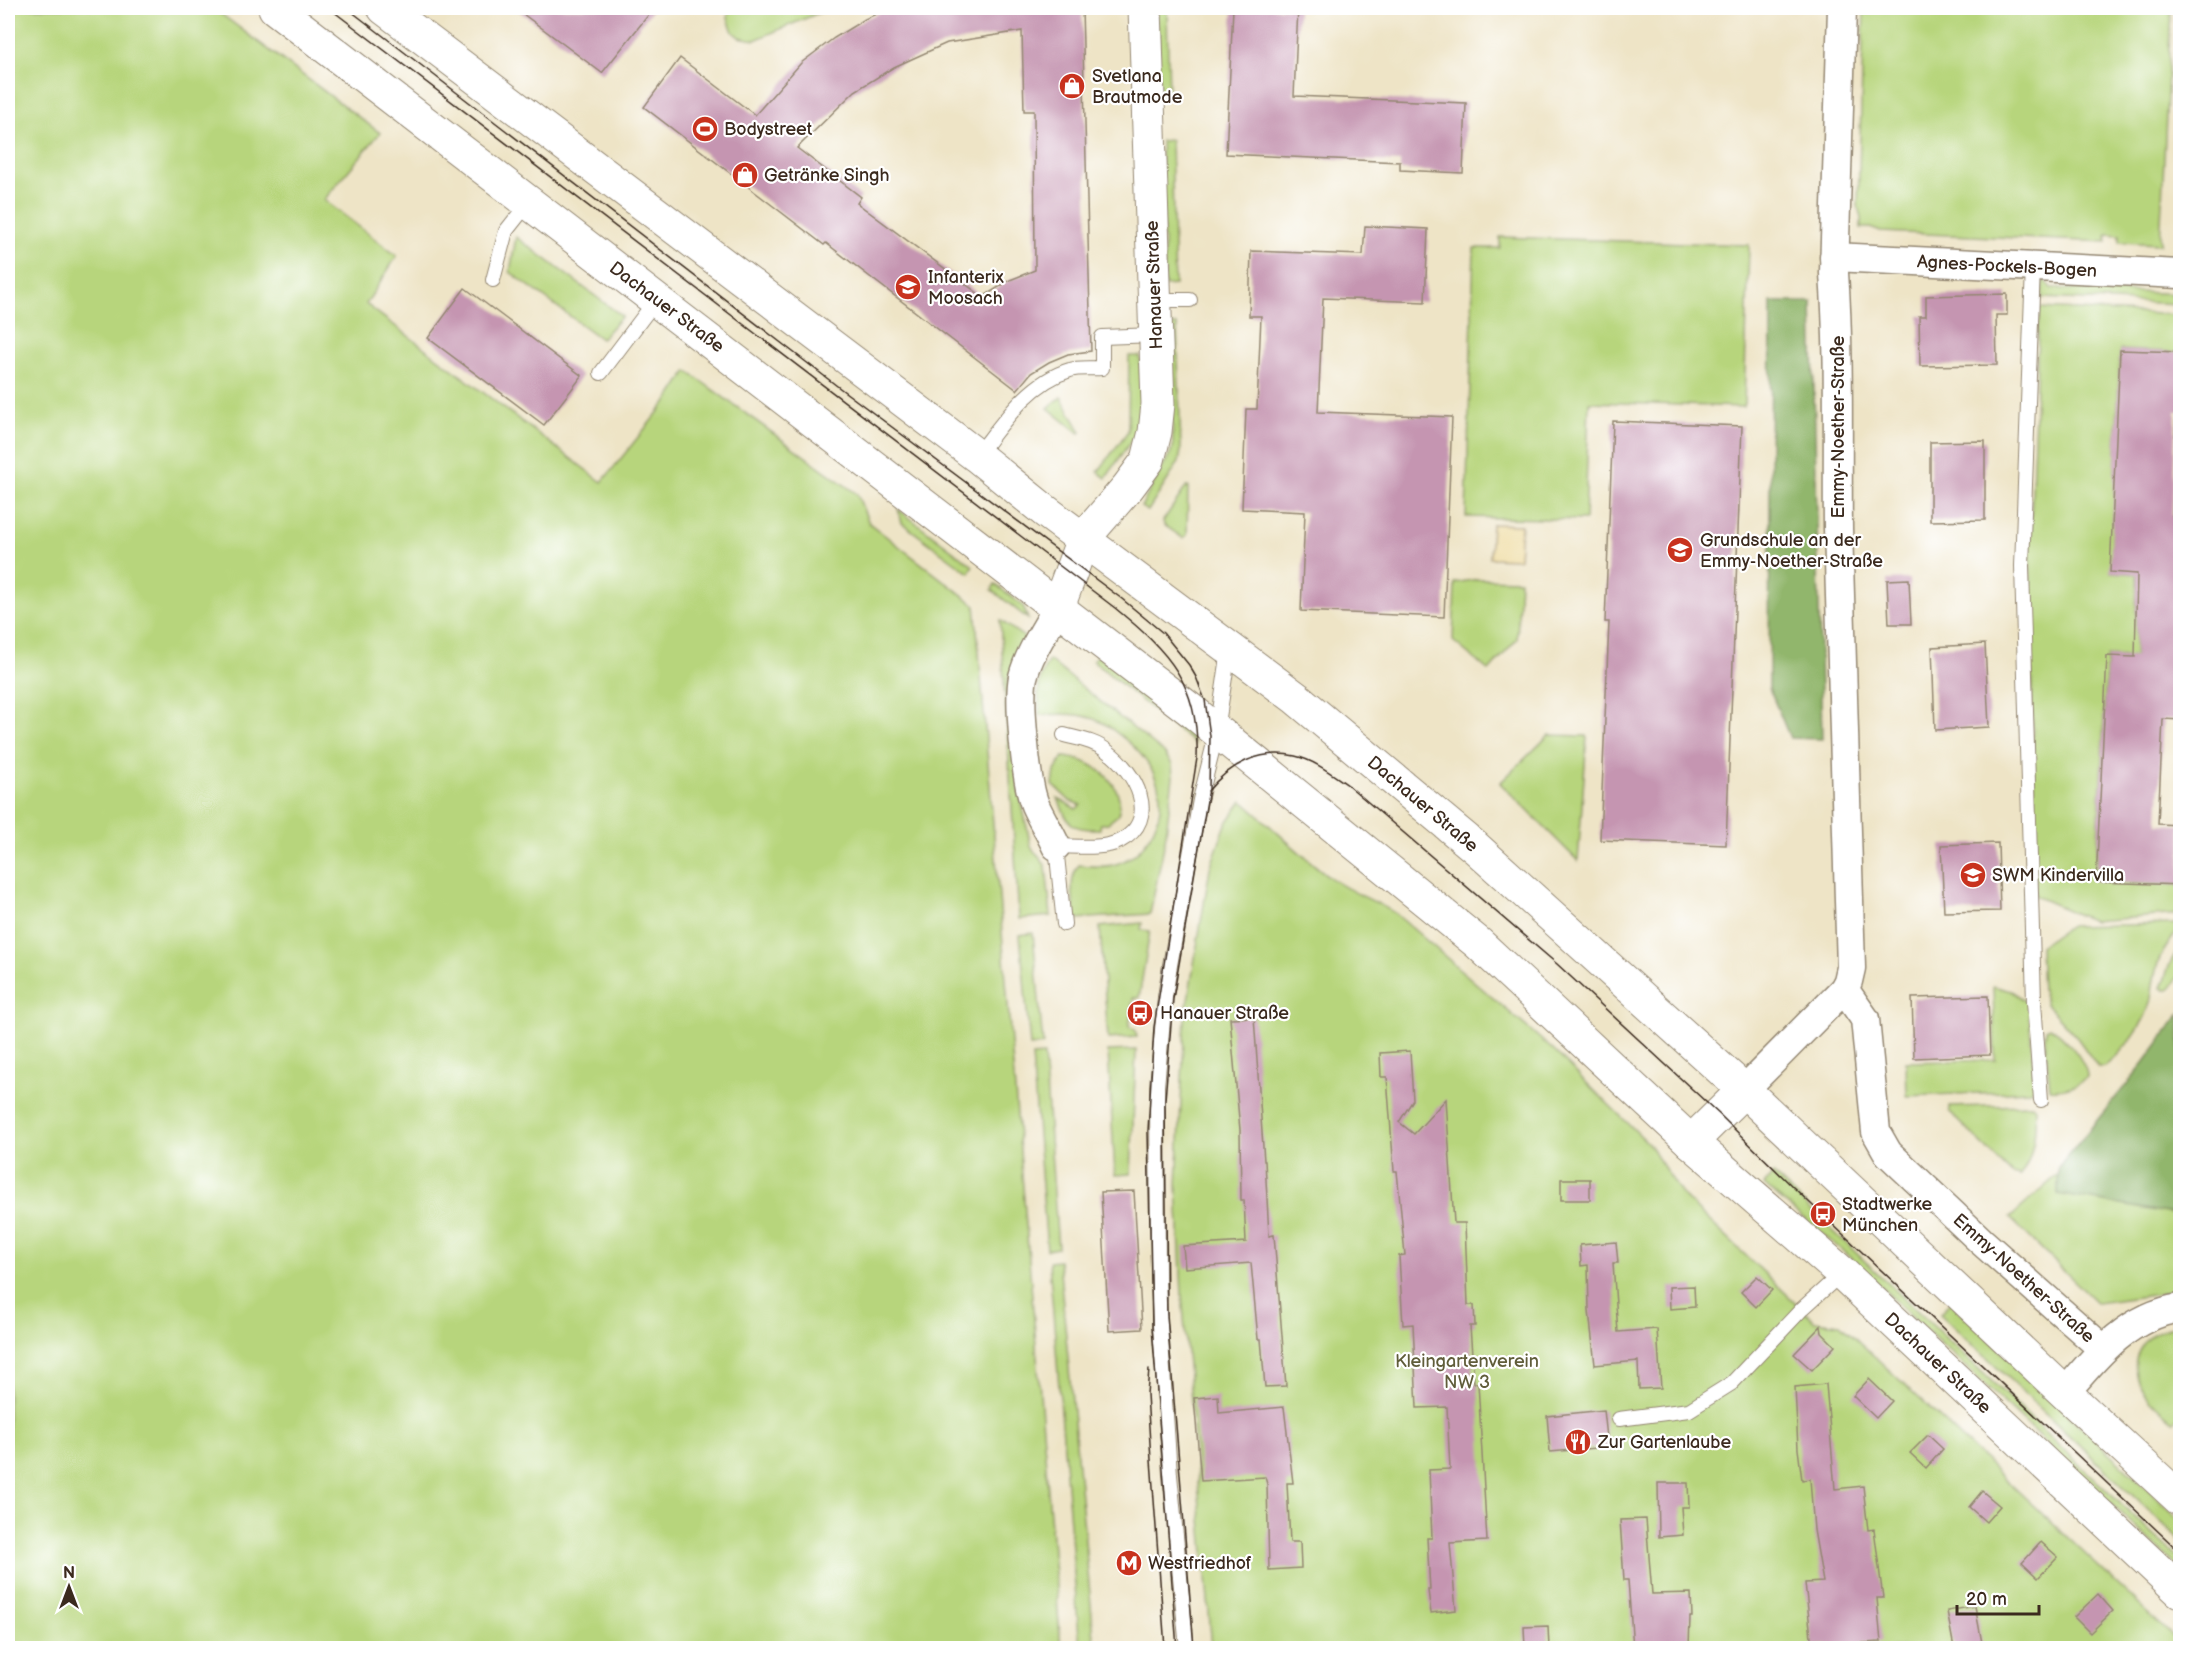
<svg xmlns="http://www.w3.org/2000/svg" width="2188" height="1656" font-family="'Balsamiq Sans',sans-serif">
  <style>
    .green { fill: #b7d57c; stroke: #79804d; stroke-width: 1.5 }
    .forest { fill: #91b66c; stroke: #667045; stroke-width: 1.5 }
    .sand { fill: #eeda9e; stroke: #94825e; stroke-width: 1.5 }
    .building { fill: #c595b1; fill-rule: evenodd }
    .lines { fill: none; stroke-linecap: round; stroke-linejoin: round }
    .service-casing { stroke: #948772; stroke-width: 16 }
    .minor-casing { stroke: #948772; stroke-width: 31 }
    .tertiary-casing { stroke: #948772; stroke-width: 35 }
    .secondary-casing { stroke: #948772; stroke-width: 35 }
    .service { stroke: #fff; stroke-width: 14 }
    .minor { stroke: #fff; stroke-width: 28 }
    .tertiary { stroke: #fff; stroke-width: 33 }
    .secondary { stroke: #fff; stroke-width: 33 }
    .tram { stroke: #3b2a1e; stroke-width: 1.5 }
    .labels { text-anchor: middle; stroke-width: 4.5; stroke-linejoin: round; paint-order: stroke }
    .poi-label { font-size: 18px; fill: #3b2a1e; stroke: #fff; text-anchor: start }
    .street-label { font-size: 18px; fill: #3b2a1e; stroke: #fff }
    .park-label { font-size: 18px; fill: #605d3a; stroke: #fff }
  </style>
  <rect width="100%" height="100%" fill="#fff"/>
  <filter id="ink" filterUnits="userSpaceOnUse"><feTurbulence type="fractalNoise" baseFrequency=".0167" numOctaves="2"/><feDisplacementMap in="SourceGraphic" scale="12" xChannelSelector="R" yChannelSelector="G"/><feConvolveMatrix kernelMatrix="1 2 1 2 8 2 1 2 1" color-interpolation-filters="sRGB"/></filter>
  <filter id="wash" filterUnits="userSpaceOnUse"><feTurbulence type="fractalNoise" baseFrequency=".008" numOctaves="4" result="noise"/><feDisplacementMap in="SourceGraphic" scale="24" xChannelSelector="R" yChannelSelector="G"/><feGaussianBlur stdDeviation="1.35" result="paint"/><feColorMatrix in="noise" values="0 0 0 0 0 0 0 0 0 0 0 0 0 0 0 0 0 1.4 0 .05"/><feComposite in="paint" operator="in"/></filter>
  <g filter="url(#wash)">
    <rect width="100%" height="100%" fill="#eee4c6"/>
    <!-- green -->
    <g class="green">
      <path d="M8 8H213L380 133 324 200 397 256 366 304 602 482 668 400 687 371 857 494 869 523 975 605 1061 1648H8Z"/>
      <path d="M729 8H830L755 40 739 37 733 32 728 18Z"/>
      <path d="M1157 8H1167L1169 97H1159Z"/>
      <path d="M1864 8H2171L2160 244 2120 242V235L2107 234V242L1881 232 1870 228H1861V218L1858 206Z"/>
      <path d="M1171 140 1175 285 1165 286 1161 141Z"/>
      <path d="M516 237 622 316 601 339 510 272Z"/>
      <path d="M1500 237 1749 245 1744 407 1589 402 1585 520 1466 517 1474 248H1500Z"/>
      <path d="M2043 278 2051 288 2180 294V304L2042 298Z"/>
      <path d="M2039 308 2180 315V352L2120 350 2111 572 2137 574 2135 657 2107 656 2096 881 2180 885V914L2093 921 2035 896 2030 546Z"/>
      <path d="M1170 325H1177L1181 451 1179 462 1148 511 1141 507 1173 448Z"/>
      <path d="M1129 356H1140L1142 403 1139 429 1106 478 1098 472 1128 431Z"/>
      <path d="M1061 397 1081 432 1079 433 1048 408Z"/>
      <path d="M1186 487H1188L1187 535 1183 538 1164 525 1163 521Z"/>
      <path d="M898 509 973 566 969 573 902 523Z"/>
      <path d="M1478 579 1520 580 1517 639 1489 671 1453 641 1455 583Z"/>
      <path d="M995 584 1023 606 1028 619 992 590Z"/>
      <path d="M1000 620 1028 640 1013 666 1008 679 1019 790 1031 847 1046 866 1051 916 1019 919Z"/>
      <path d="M1097 655 1189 729 1194 743 1093 661Z"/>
      <path d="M1049 660 1164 753 1172 764 1173 777 1165 841 1150 914 1076 919C1074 902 1067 879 1079 865 1091 866 1105 868 1116 864 1130 860 1140 851 1148 839 1174 800 1156 763 1121 736 1114 731 1107 724 1099 721 1080 712 1059 714 1039 715 1038 689 1036 683 1049 660Z"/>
      <path d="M1549 735 1587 736 1578 861 1500 783Z"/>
      <path d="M1063 757C1091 758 1127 783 1118 815L1108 823 1100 824V829C1071 830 1068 825 1058 798L1076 809 1081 805 1070 801 1053 785 1055 771Z"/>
      <path d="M1242 801C1271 826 1300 855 1331 878 1351 893 1375 900 1396 914L1552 1049 1648 1143 1683 1196 1815 1321 1840 1324 2180 1643V1648H1212L1182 1295 1177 1186 1185 1018 1210 868 1226 824Z"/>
      <path d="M1142 923 1141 930 1150 931 1139 998H1133L1129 1027 1135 1029 1137 1037 1108 1039 1100 927Z"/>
      <path d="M2180 924V927C2174 937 2165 947 2160 958 2154 972 2153 985 2151 999 2146 1024 2123 1052 2104 1067H2098L2078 1039 2046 1004 2042 991 2040 946 2070 926Z"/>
      <path d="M1033 933 1043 1045 1030 1046 1020 935Z"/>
      <path d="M2180 947V975L2169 990H2165L2161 988 2171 961Z"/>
      <path d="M1993 986 2011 991 2028 1002 2035 1085 2030 1091 1907 1096 1906 1062 1995 1060Z"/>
      <path d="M2050 1027C2064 1035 2088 1063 2087 1078 2075 1087 2064 1090 2050 1089L2045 1038 2046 1029Z"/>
      <path d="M1136 1050 1131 1174 1115 1175 1108 1051Z"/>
      <path d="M1044 1055 1058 1248 1047 1250 1032 1056Z"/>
      <path d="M2162 1080 2180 1081V1291L2097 1303 2010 1218Z"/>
      <path d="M2032 1105 2036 1108C2035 1133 2035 1155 2020 1176L2012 1174 1949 1111V1107Z"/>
      <path d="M1773 1174 2180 1560V1569L1845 1253 1764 1185Z"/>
      <path d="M1059 1261 1095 1648H1080L1049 1262Z"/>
      <path d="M1950 1302 2180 1520V1540L1940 1314Z"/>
      <path d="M2180 1325V1415L2174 1422C2163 1412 2149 1402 2141 1388 2124 1355 2148 1329 2180 1325Z"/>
    </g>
    <!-- forest -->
    <g class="forest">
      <path d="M1771 302H1812L1822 739 1790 738 1769 688Z"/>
      <path d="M2180 1014V1105L2176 1110 2180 1126V1215L2058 1194V1168L2144 1063Z"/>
    </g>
    <!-- sand -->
    <path class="sand" d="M1492 524 1521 525 1519 559 1490 558Z"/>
    <g id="blocks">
      <!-- building -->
      <g class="building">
        <path d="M515 8H654L602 73Z"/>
        <path d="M889 8H1082L1091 351 1068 354 1049 362 1031 373 1017 390 826 243 824 245 644 107 680 58 755 115 801 63 834 38 865 19ZM1022 31 1024 111H1034L1035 270 1010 280 983 297 857 203 861 197 797 148 855 91 894 67 947 43Z"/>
        <path d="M1233 8H1298L1294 96 1466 103 1463 173 1400 170V162L1226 154Z"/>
        <path d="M1365 226 1428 229 1425 302 1323 298 1318 412 1452 417 1444 617 1301 611 1305 512 1242 509 1246 409H1257L1261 316H1249L1251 251 1363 255Z"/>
        <path d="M465 288 582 376 544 425 428 338Z"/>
        <path d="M2007 294V315H1996L1997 365 1920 366 1919 316H1926V296Z"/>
        <path d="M2120 350 2181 352V411H2176L2172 516H2181V720L2163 719 2158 824 2181 825V885L2096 882 2107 656 2135 657 2137 574 2110 572Z"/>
        <path d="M1613 421 1742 426 1726 845 1600 840 1609 622H1605Z"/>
        <path d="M1985 441V520L1930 521V442Z"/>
        <path d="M1909 579 1911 624H1889L1887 580Z"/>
        <path d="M1985 644 1989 727 1935 730 1932 647Z"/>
        <path d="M1998 843 2000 911 1944 912 1941 845Z"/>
        <path d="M1988 996 1990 1055 1914 1058 1912 998Z"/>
        <path d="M1254 1017 1264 1161H1265L1269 1236 1274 1235 1286 1386 1265 1387 1261 1339H1258L1251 1263 1185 1268 1183 1246 1246 1242 1244 1200H1241L1240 1130 1230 1018Z"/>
        <path d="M1410 1051 1413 1100 1399 1122 1414 1134 1446 1099 1454 1223H1465L1468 1305H1474L1475 1326H1470L1474 1383H1478L1487 1541 1450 1543 1456 1610 1431 1613 1428 1590H1430L1427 1538H1432L1429 1470 1450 1469 1447 1407 1417 1408 1413 1324 1403 1325 1399 1256 1405 1255 1397 1171H1394L1387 1077H1381L1380 1053Z"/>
        <rect x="1561" y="1179" width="29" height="21"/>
        <path d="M1134 1191 1142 1329 1109 1331 1101 1192Z"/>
        <path d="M1616 1242 1618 1263H1613L1618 1332 1657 1329 1661 1388 1639 1389 1638 1361 1595 1365 1589 1311 1588 1265 1581 1266 1580 1245Z"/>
        <path d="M1757 1276 1772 1290 1756 1307 1741 1292Z"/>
        <path d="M1694 1286 1695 1307 1670 1309 1669 1287Z"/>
        <path d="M1821 1326 1822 1333 1835 1346 1812 1370 1794 1354Z"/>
        <path d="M1869 1379 1892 1401 1876 1418 1853 1396Z"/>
        <path d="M1826 1384 1835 1489 1863 1486 1868 1530 1874 1529 1883 1598H1877L1881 1642 1812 1646 1805 1583 1823 1582 1814 1530 1810 1479 1802 1480 1798 1449 1795 1387Z"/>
        <path d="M1218 1396 1219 1413 1284 1407 1293 1483H1287L1290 1542H1300L1301 1568 1269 1570 1267 1484 1265 1477 1201 1481 1194 1398Z"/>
        <path d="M1604 1410 1608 1447 1550 1452 1547 1416Z"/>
        <path d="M1928 1435 1943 1449 1926 1468 1910 1453Z"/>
        <path d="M1658 1483H1688L1689 1507H1681L1683 1535 1659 1537Z"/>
        <path d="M1982 1491 2000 1506 1986 1522 1969 1507Z"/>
        <path d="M1646 1519 1652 1594 1691 1593 1692 1617H1690L1689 1648H1633L1628 1580H1624L1620 1520Z"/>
        <path d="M2041 1542 2058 1557 2038 1578 2022 1563Z"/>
        <path d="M2098 1594 2113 1611 2090 1633 2074 1617Z"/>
        <path d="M1975 1606 1983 1648H1954L1947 1611Z"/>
        <path d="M1548 1626 1549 1648H1525L1524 1627Z"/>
      </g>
    </g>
  </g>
  <g filter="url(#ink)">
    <use href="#blocks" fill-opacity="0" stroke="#948772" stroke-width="1.5"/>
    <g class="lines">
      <defs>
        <g id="service">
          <path d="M2033 267 2022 566 2034 1002 2041 1100"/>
          <path d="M493 280 506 231 529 202"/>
          <path d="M1155 300H1190"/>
          <path d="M601 373 656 300"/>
          <path d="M977 456C1002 424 1029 382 1070 370 1079 367 1093 369 1102 368V337L1155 335"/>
          <path d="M1064 924 1056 846C1076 846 1102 850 1120 841 1162 819 1135 771 1107 751 1095 741 1079 739 1064 735"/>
          <path d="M1619 1419 1689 1410 1732 1383 1802 1309 1842 1273"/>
          <path d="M1187 1648 1170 1475 1160 1325 1158 1280 1157 1086 1165 997 1170 965 1200 800 1217 731 1229 650"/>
        </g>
        <g id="minor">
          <path d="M1834 257 2180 274"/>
          <path d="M1056 846C1050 832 1041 819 1035 805 1026 783 1018 701 1023 677 1029 653 1046 629 1058 607"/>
          <path d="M1844 989 1865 1019 1876 1132 1888 1153 1981 1241 2103 1349"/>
          <path d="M1744 1090 1844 989 1848 981 1851 968C1846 821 1841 674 1838 528 1837 443 1840 358 1834 273L1842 8"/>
          <path d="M2065 1393C2097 1355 2128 1316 2180 1308"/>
        </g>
        <path id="tertiary" d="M1083 539 1128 487 1148 460 1155 432 1158 404 1145 8"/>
        <g id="secondary">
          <path d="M275 8 1196 714 1478 943 1691 1142 1842 1273 2180 1591"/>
          <path d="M384 8 977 456 1045 511 1296 698 1476 848 1744 1090 2065 1393 2180 1499"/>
          <path d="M1058 607 1083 539"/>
          <path d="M1691 1142 1744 1090"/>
        </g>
      </defs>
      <!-- service casing -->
      <use href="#service" class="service-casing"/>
      <!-- minor casing -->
      <use href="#minor" class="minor-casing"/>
      <!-- tertiary casing -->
      <use href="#tertiary" class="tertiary-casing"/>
      <!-- secondary casing -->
      <use href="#secondary" class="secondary-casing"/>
      <!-- service -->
      <use href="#service" class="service"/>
      <!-- minor -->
      <use href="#minor" class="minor"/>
      <!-- tertiary -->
      <use href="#tertiary" class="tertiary"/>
      <!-- secondary -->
      <use href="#secondary" class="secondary"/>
      <!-- tram -->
      <g class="tram">
        <path d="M329 8 1115 608C1169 652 1200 685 1197 758L1154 1027 1148 1131 1152 1328 1177 1648"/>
        <path d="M347 8 841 389 1122 599 1163 633 1189 665 1196 677 1205 700 1210 736 1209 789 1173 999 1165 1100 1167 1314 1194 1648"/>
        <path d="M1208 791C1229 765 1260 748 1295 756 1314 760 1332 774 1348 785L1557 964 1720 1115 1793 1187 2180 1552"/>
        <path d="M1149 1369 1147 1394 1151 1460 1165 1648"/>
      </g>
    </g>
  </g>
  <!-- icons -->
  <defs>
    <symbol id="shop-disc" viewBox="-11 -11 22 22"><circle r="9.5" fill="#c8321e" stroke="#fff"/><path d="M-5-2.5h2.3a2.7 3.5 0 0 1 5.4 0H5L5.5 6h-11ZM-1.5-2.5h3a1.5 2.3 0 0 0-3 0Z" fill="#fff"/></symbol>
    <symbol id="stadium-disc" viewBox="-11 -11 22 22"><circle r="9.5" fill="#c8321e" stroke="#fff"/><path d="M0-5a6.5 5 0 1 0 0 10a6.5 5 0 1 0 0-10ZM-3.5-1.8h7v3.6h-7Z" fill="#fff"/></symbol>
    <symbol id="school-disc" viewBox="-11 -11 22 22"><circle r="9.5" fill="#c8321e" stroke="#fff"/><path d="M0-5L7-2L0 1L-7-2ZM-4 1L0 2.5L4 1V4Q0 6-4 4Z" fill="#fff"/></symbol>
    <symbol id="bus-disc" viewBox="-11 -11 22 22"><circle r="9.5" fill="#c8321e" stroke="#fff"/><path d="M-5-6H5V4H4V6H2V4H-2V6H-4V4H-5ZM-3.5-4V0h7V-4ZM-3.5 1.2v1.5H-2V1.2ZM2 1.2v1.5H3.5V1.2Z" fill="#fff"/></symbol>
    <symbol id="restaurant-disc" viewBox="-11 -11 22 22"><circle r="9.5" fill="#c8321e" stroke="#fff"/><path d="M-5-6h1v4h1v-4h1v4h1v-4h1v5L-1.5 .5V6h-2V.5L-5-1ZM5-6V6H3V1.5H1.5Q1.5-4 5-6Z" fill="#fff"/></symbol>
    <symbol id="metro-disc" viewBox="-11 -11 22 22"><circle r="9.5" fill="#c8321e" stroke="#fff"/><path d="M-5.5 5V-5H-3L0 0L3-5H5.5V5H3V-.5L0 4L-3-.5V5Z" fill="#fff"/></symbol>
  </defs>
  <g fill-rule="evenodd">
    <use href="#shop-disc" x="1057" y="71" width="30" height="30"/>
    <use href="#stadium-disc" x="690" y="114" width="30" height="30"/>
    <use href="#shop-disc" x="730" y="160" width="30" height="30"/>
    <use href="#school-disc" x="893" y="272" width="30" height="30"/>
    <use href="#school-disc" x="1665" y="535" width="30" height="30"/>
    <use href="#school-disc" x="1958" y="860" width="30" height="30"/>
    <use href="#bus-disc" x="1125" y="998" width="30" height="30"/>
    <use href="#bus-disc" x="1808" y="1199" width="30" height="30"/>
    <use href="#restaurant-disc" x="1563" y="1427" width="30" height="30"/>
    <use href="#metro-disc" x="1114" y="1548" width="30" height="30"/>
  </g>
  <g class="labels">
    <!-- poi labels -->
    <g class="poi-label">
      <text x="1092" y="82">Svetlana<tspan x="1092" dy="21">Brautmode</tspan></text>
      <text x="724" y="135">Bodystreet</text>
      <text x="764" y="181">Getränke Singh</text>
      <text x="928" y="283">Infanterix<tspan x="928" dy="21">Moosach</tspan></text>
      <text x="1700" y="546">Grundschule an der<tspan x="1700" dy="21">Emmy-Noether-Straße</tspan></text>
      <text x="1992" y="881">SWM Kindervilla</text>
      <text x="1160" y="1019">Hanauer Straße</text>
      <text x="1842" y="1210">Stadtwerke<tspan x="1842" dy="21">München</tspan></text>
      <text x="1598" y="1448">Zur Gartenlaube</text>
      <text x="1148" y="1569">Westfriedhof</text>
    </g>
    <!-- street labels -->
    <g class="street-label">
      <text transform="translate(2007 266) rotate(3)" y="6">Agnes-Pockels-Bogen</text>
      <text transform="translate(1154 285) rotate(-92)" y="6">Hanauer Straße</text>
      <text transform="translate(667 307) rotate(37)" y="6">Dachauer Straße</text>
      <text transform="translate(1838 427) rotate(-90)" y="6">Emmy-Noether-Straße</text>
      <text transform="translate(1423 804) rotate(40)" y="6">Dachauer Straße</text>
      <text transform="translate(2024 1278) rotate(42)" y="6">Emmy-Noether-Straße</text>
      <text transform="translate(1938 1363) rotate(43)" y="6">Dachauer Straße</text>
    </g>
    <!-- park labels -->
    <g class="park-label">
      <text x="1467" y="1367">Kleingartenverein<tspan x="1467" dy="21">NW 3</tspan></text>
    </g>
  </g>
  <!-- margin -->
  <rect width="2188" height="1656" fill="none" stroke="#fff" stroke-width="30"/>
  <!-- north arrow -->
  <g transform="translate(69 1587)" stroke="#ffffff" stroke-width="4.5" paint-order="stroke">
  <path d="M0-4.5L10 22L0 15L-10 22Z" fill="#3b2a1e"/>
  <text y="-9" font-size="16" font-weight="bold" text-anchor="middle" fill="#3b2a1e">N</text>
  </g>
  <!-- scale -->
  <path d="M1957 1605v9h82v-9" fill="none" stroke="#3b2a1e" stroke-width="3"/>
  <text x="1966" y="1605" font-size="18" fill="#3b2a1e" stroke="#ffffff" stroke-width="4.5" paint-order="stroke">20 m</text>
</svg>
